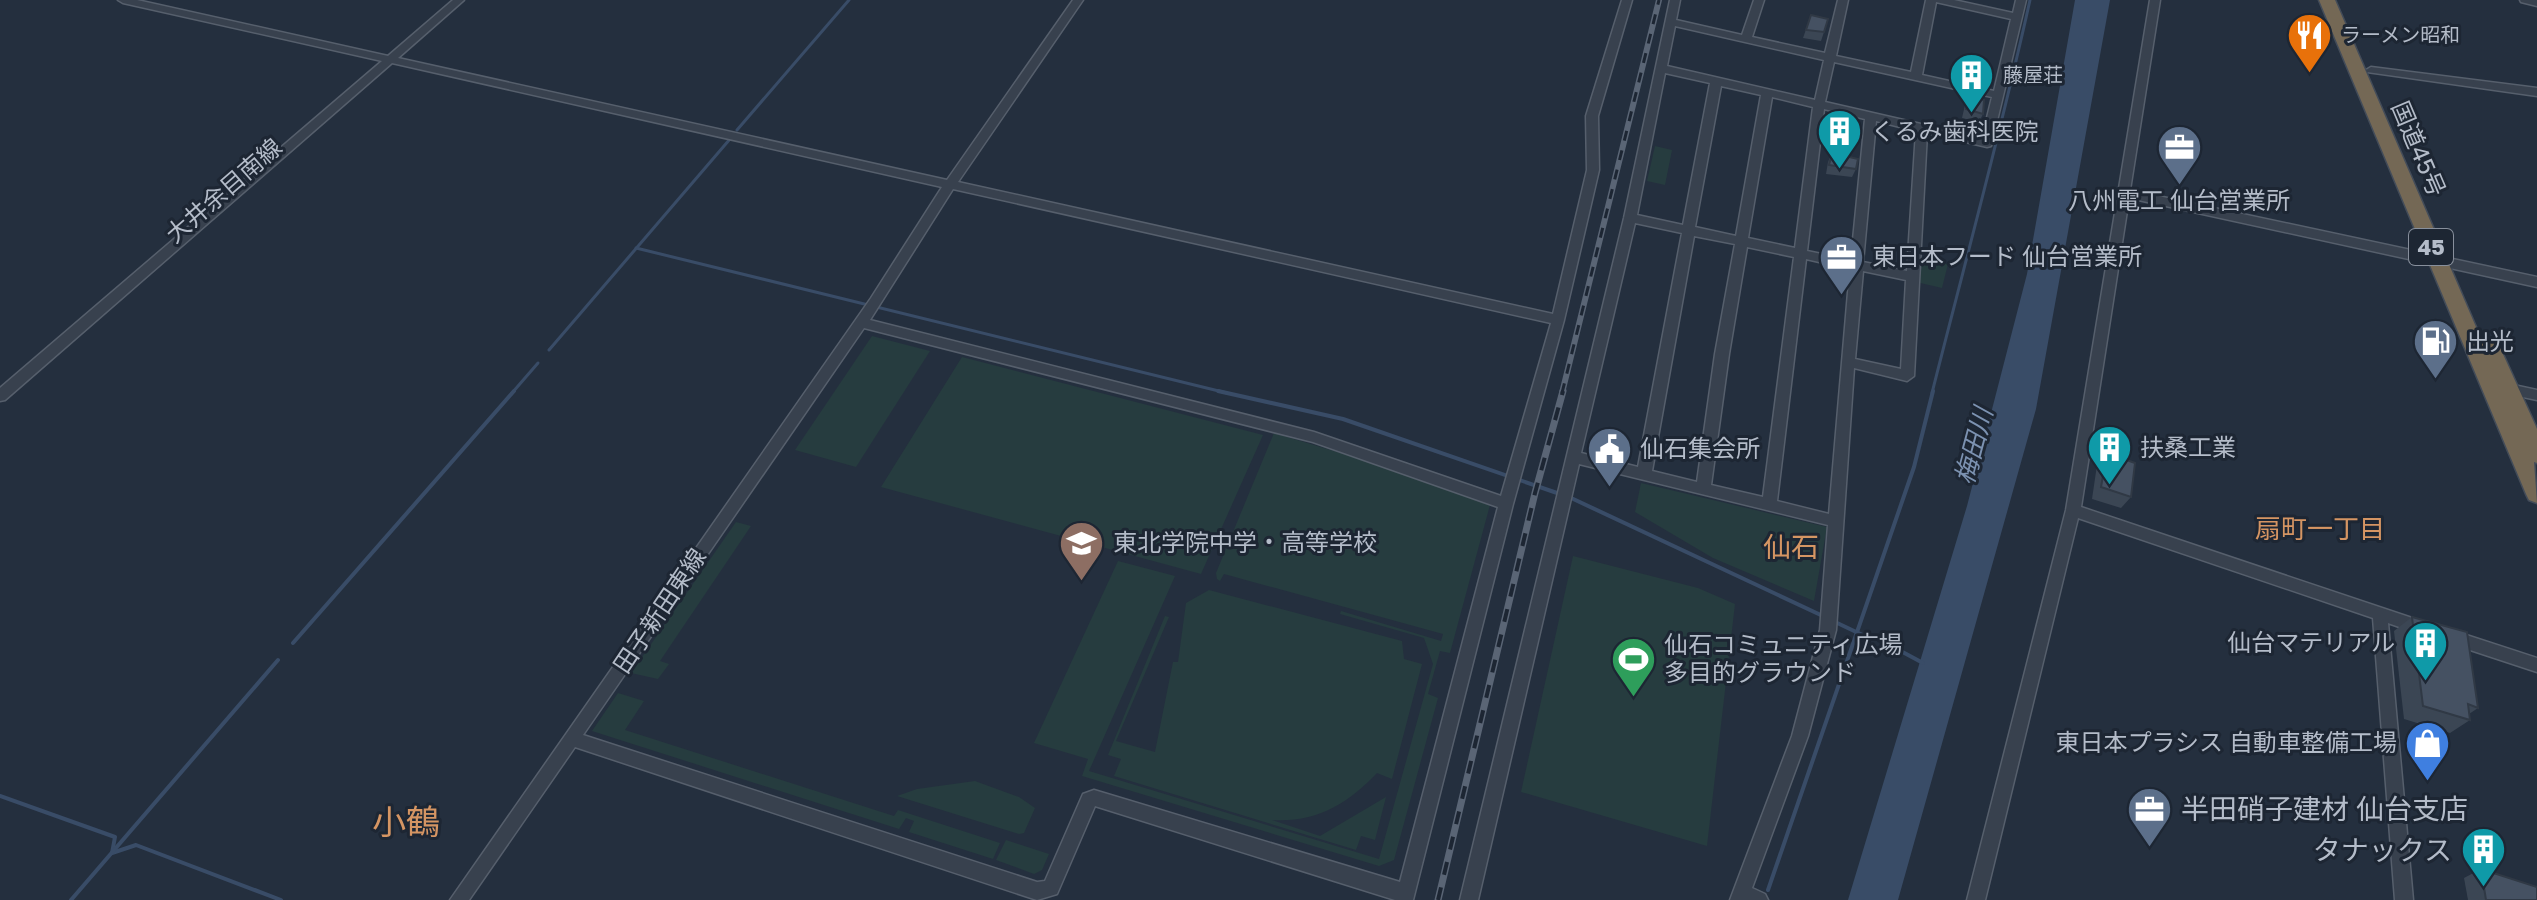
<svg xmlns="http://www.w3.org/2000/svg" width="2537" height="900" font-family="'Golos Text','Noto Sans JP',sans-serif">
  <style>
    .green { fill: #263c3f }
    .water { fill: #394c67 }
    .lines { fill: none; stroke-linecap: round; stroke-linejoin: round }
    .stream-far1 { stroke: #394c67; stroke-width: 3 }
    .stream { stroke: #394c67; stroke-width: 4 }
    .minor-casing { stroke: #565f6c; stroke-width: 3 }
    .highway-casing { stroke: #434c59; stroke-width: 3 }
    .minor { fill: #38414e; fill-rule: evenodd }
    .highway { fill: #746855; fill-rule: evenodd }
    .rail-far1-casing { stroke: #5a6575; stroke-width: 6 }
    .rail-casing { stroke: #5a6575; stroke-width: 7 }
    .rail-far1 { stroke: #1d2633; stroke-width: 3; stroke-dasharray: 10; stroke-linecap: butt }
    .rail { stroke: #1d2633; stroke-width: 4; stroke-dasharray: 13; stroke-linecap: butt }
    .wall { fill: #3b4654 }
    .building { fill: #455162; stroke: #303945; stroke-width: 2 }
    .labels { text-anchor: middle; stroke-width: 6; stroke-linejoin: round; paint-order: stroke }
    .far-poi-label { font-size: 20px; fill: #b4bcc9; stroke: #1d2633; text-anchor: start }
    .shield { fill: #1d2633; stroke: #878f9c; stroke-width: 2 }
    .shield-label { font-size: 22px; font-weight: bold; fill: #b4bcc9 }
    .poi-label { font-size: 24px; fill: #b4bcc9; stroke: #1d2633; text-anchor: start }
    .street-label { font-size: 24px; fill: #b4bcc9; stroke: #1d2633 }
    .water-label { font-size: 26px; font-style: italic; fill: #7c92b1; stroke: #1d2633 }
    .neighbourhood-label { font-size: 26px; fill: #d59563; stroke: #1d2633 }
    .quarter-label { font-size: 28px; fill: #d59563; stroke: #1d2633 }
    .near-poi-label { font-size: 28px; fill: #b4bcc9; stroke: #1d2633; text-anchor: start }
    .near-quarter-label { font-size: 34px; fill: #d59563; stroke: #1d2633 }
  </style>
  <rect width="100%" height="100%" fill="#242f3e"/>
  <!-- green -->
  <g class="green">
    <path d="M1655 146 1672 150 1665 185 1647 181Z"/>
    <path d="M1918 257 1948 264 1942 288 1916 282Z"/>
    <path d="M872 336 930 351 856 467 795 450Z"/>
    <path d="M962 357 1263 435 1201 574 881 487Z"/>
    <path d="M1274 433 1357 458 1490 505 1450 653 1440 651 1428 694 1438 698 1394 860 1379 866 1082 776 1088 759 1034 743 1118 561 1175 576 1089 771 1379 859 1433 664 1424 638 1340 614 1341 611 1441 641 1443 634 1224 574 1220 581 1217 579 1216 573Z"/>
    <path d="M1641 483 1827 527 1814 601 1713 558 1635 512Z"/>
    <path d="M736 522 751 526 660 661 669 664 658 679 631 673Z"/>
    <path d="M1573 556 1698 588 1735 604 1707 846 1521 792Z"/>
    <path d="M1209 590 1402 641 1404 659 1422 664 1392 779 1377 773C1348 804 1315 823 1272 820L1320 836 1386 797 1375 840 1361 836 1356 850 1114 776 1121 759 1108 755 1165 616 1169 617 1116 741 1155 752 1173 662H1178L1186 603Z"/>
    <path d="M618 693 644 701 625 730 894 816 898 810 1000 843 993 859 909 832 914 821 906 818 899 829 592 731Z"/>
    <path d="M975 781 1019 797 1035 808 1024 833 1019 834 897 796 917 789Z"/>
    <path d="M1006 840 1049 854 1042 870 1034 874 996 860Z"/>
  </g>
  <!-- water -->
  <path class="water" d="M2075 0H2110L2036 409 1898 900H1848L1967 506 2027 274Z"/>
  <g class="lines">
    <!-- stream-far1 -->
    <g class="stream-far1">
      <path d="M737 130 849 0"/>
      <path d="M636 248 1227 393"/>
      <path d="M549 350 730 139"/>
      <path d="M512 393 538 363"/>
      <path d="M1932 393C1965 262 2001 132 2030 0"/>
    </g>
    <!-- stream -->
    <g class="stream">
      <path d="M1218 391 1343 419 1560 494"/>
      <path d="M1569 497 1825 617"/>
      <path d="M1833 621 1871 639"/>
      <path d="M293 643 514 391"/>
      <path d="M1897 649 1923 663"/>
      <path d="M0 796 115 837 112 853 136 845 281 900"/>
      <path d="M1768 890 1914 467 1933 391"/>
      <path d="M71 900 278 660"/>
    </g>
    <defs>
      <g id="minor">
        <path d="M118 0H137L388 56 453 0H464L398 58 947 180 1073 0H1083L958 182 1553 314 1587 170 1586 116 1622 0H1632L1598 116 1599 170 1564 320 1513 504 1413 900H1395L1095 806 1057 894 1037 900 575 747 469 900H450L871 298 942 187 392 63 5 400 0 401V388L382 61 123 3ZM953 189 1551 323 1501 496 1314 432 870 320ZM864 328 1313 442 1498 507 1400 882 1094 790 1083 794 1045 881 1037 882 583 735Z"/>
        <path d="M1670 0H1680L1676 20 1742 35 1754 0H1764L1752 37 1825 53 1838 0H1848L1836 56 1911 72 1926 0H1954L2013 13 2016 0H2026L1991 146 1987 147 1927 133 1914 376 1907 381 1854 368 1836 630 1808 736 1752 888 1765 894 1768 900H1730L1792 736 1820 630 1828 525 1579 464 1478 900H1460L1624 218ZM1936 2 2011 19 1994 91 1922 75ZM1675 26 1824 60 1815 100 1667 66ZM1834 62 1992 97 1982 138 1825 102ZM1665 73 1710 83 1683 225 1637 215ZM1721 86 1761 95 1736 236 1695 227ZM1772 97 1813 107 1795 248 1748 238ZM1824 109 1865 119 1851 260 1807 251ZM1876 121 1916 131 1907 271 1863 262ZM1635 223 1682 233 1638 467 1581 453ZM1694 236 1735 244 1715 354 1697 482 1652 471ZM1747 247 1794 257 1763 497 1711 485 1729 354ZM1806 259 1850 269 1829 514 1777 501ZM1863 271 1906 280 1901 369 1855 359Z"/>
        <path d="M2150 0H2160L2130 190 2537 277V287L2129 198 2081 507 2427 623 2430 628 2427 633 2422 635 2388 623 2413 900H2395L2373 618 2078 518 1985 900H1967L2066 510Z"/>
        <path d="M2520 0H2537V6L2521 2Z"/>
        <path d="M2371 67 2537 88V96L2367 72 2366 70Z"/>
        <path d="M2509 384 2537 390V400L2504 393 2502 389 2504 385Z"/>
        <path d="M2454 631 2537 658V672L2449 643 2446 638 2449 633Z"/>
      </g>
      <path id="highway" d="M2319 0H2335L2482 341 2490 338 2497 341 2537 429V463L2534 462 2537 503 2529 500 2526 494Z"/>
    </defs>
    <!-- minor casing -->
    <use href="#minor" class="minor-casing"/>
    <!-- highway casing -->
    <use href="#highway" class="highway-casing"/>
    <!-- minor -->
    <use href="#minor" class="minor"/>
    <!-- highway -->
    <use href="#highway" class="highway"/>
    <defs>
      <path id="rail-far1" d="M1562 393 1659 0"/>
      <path id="rail" d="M1438 900 1535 493 1563 391"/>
    </defs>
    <!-- rail-far1 casing -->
    <use href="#rail-far1" class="rail-far1-casing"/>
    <!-- rail casing -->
    <use href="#rail" class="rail-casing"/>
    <!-- rail-far1 -->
    <use href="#rail-far1" class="rail-far1"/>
    <!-- rail -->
    <use href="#rail" class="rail"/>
  </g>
  <!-- wall -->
  <g class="wall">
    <path d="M1811 15 1824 32 1821 41 1803 38Z"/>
    <path d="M1969 96 1983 114 1979 122 1962 118 1965 105Z"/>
    <path d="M1832 153 1856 169 1852 177 1826 174 1828 162Z"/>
    <path d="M2107 453 2131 497 2121 508 2092 499 2097 465Z"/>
    <path d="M2412 617 2478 708 2469 714 2470 720 2450 733 2404 719 2394 631Z"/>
    <path d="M2481 869 2537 900H2468L2464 878Z"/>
  </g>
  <!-- building -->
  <g class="building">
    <path d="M1811 15 1828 19 1824 32 1806 30Z"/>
    <path d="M1969 96 1984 100 1983 114 1966 109Z"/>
    <path d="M1832 153 1858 159 1856 169 1829 165Z"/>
    <path d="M2107 453 2135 463 2131 497 2101 487Z"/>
    <path d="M2412 617 2467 632 2478 708 2468 704 2470 720 2423 706Z"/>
    <path d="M2481 869 2537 887V900H2486Z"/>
  </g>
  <!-- icons -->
  <defs>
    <symbol id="restaurant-pin" viewBox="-11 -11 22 30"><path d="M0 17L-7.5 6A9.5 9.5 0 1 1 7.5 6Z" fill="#e8710a" stroke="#1d2633"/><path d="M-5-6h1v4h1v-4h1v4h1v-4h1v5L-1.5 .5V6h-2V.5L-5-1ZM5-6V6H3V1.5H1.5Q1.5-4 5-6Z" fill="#fff"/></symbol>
    <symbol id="building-pin" viewBox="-11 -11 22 30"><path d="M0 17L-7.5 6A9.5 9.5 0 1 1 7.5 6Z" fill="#0f9aa8" stroke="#1d2633"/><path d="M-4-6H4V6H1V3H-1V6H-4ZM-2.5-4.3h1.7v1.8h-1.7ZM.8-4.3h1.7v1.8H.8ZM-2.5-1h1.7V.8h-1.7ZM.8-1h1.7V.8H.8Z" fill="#fff"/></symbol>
    <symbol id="office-pin" viewBox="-11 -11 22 30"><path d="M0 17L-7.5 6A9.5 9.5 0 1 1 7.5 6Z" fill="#5c6f8a" stroke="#1d2633"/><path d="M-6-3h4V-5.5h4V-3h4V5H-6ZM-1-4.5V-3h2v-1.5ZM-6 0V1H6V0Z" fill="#fff"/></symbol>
    <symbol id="fuel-pin" viewBox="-11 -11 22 30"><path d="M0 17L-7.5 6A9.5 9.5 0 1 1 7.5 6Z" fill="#5c6f8a" stroke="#1d2633"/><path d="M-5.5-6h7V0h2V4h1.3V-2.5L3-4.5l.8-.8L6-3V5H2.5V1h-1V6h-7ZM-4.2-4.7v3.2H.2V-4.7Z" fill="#fff"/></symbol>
    <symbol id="civic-pin" viewBox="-11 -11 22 30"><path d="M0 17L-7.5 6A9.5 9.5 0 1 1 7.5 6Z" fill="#5c6f8a" stroke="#1d2633"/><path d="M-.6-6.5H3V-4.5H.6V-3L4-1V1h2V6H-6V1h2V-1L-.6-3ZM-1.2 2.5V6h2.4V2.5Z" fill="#fff"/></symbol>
    <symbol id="school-pin" viewBox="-11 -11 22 30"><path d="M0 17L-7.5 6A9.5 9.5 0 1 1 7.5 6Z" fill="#8d6e63" stroke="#1d2633"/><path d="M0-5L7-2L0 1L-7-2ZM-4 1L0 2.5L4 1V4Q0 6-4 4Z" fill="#fff"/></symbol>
    <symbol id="stadium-pin" viewBox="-11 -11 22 30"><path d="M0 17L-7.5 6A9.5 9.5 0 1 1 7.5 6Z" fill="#2e9e5b" stroke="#1d2633"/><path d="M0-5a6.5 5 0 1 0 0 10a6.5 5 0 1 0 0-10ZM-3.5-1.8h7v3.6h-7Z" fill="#fff"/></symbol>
    <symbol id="shop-pin" viewBox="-11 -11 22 30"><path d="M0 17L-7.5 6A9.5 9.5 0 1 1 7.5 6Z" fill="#3f7fe0" stroke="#1d2633"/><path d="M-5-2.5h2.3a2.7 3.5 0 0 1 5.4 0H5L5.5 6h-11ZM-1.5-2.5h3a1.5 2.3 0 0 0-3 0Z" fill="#fff"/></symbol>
  </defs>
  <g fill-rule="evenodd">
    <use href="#restaurant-pin" x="2284" y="10" width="51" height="69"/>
    <use href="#building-pin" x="1946" y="50" width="51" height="69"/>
    <use href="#building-pin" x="1814" y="106" width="51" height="69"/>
    <use href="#office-pin" x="2154" y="122" width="51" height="69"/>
    <use href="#office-pin" x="1816" y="232" width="51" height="69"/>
    <use href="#fuel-pin" x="2410" y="316" width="51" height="69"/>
    <use href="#building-pin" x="2084" y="422" width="51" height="69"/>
    <use href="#civic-pin" x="1584" y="424" width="51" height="69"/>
    <use href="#school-pin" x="1056" y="518" width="51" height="69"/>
    <use href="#building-pin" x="2400" y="618" width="51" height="69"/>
    <use href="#stadium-pin" x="1608" y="634" width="51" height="69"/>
    <use href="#shop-pin" x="2402" y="718" width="51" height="69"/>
    <use href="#office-pin" x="2124" y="784" width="51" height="69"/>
    <use href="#building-pin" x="2458" y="824" width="51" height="69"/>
  </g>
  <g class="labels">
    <!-- far-poi labels -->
    <g class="far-poi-label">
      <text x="2341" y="42">ラーメン昭和</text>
      <text x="2003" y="82">藤屋荘</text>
    </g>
    <!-- shield labels -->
    <rect class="shield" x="2409" y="229" width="44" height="36" rx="6"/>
    <g class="shield-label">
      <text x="2431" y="255">45</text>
    </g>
    <!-- poi labels -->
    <g class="poi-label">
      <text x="1871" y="140">くるみ歯科医院</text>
      <text x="2179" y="209" text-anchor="middle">八州電工 仙台営業所</text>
      <text x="1872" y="265">東日本フード 仙台営業所</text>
      <text x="2466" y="350">出光</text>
      <text x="2140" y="456">扶桑工業</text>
      <text x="1640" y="457">仙石集会所</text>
      <text x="1113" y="551">東北学院中学・高等学校</text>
      <text x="2395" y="651" text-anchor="end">仙台マテリアル</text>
      <text x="1664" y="653">仙石コミュニティ広場<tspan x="1664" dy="28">多目的グラウンド</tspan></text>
      <text x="2397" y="751" text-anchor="end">東日本プラシス 自動車整備工場</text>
    </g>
    <!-- street labels -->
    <g class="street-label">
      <text transform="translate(2418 149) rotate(67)" y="8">国道45号</text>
      <text transform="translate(224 191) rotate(-41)" y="8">大井余目南線</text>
      <text transform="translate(660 611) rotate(-56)" y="8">田子新田東線</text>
    </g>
    <!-- water labels -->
    <g class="water-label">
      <text transform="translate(1974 446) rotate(-75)" y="9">梅田川</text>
    </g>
    <!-- neighbourhood labels -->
    <g class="neighbourhood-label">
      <text x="2320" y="538">扇町一丁目</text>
    </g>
    <!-- quarter labels -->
    <g class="quarter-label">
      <text x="1791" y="557">仙石</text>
    </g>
    <!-- near-poi labels -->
    <g class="near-poi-label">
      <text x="2181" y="819">半田硝子建材 仙台支店</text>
      <text x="2452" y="860" text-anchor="end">タナックス</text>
    </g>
    <!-- near-quarter labels -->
    <g class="near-quarter-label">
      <text x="406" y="834">小鶴</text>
    </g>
  </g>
</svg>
